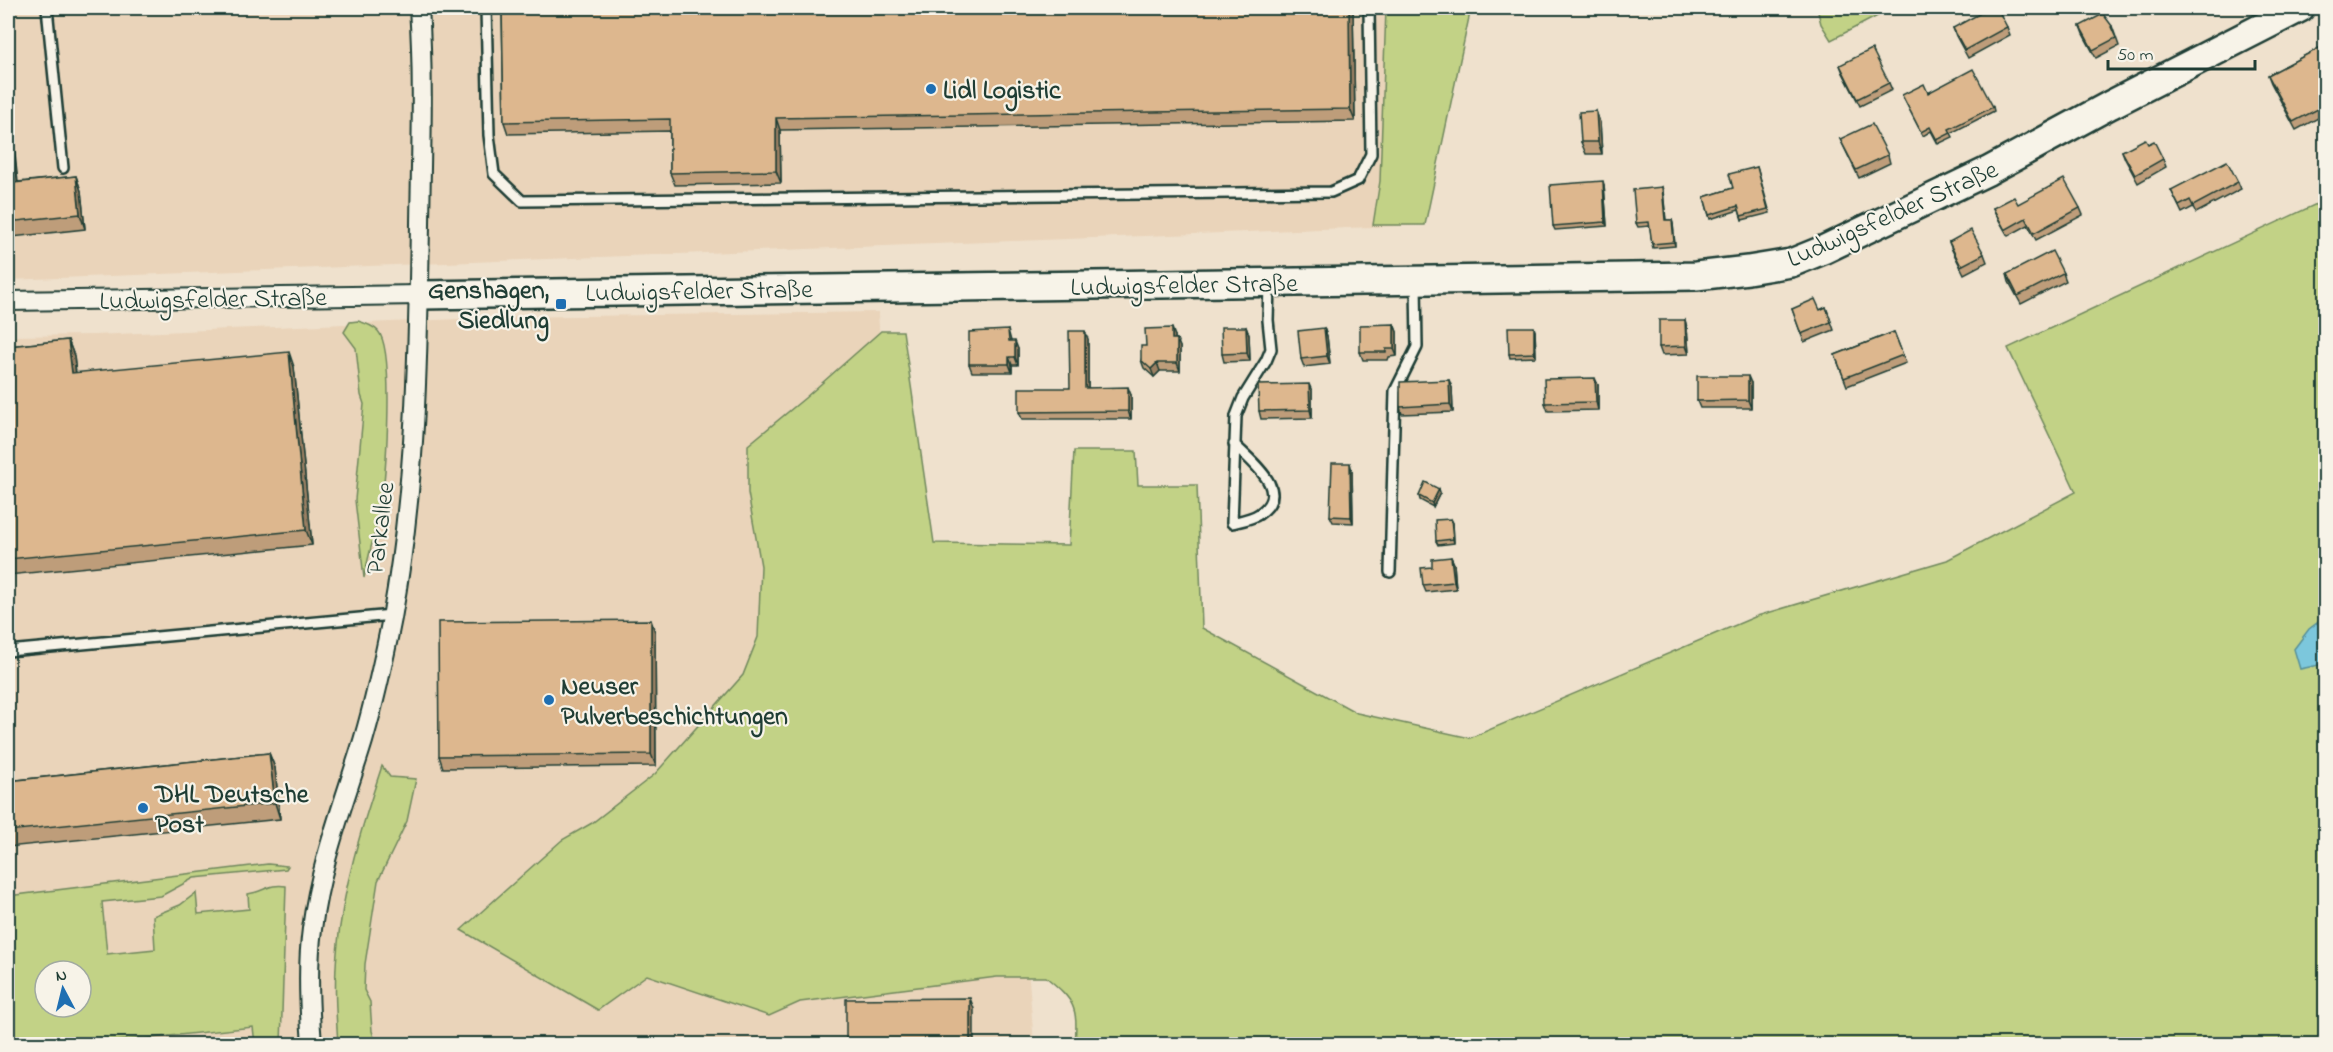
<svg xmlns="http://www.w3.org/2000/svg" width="2333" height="1052" font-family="'Indie Flower',sans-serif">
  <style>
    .built { fill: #ead4ba; fill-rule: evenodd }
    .green { fill: #c2d286; stroke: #70885d; stroke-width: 1.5; fill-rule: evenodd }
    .water { fill: #7cc7dc; stroke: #579099; stroke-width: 1.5 }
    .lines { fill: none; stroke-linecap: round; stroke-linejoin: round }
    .lane-casing { stroke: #1f3d34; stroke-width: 14 }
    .street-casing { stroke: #1f3d34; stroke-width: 22 }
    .secondary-casing { stroke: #1f3d34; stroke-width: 32 }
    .lane { stroke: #f7f3e8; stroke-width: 9 }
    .street { stroke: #f7f3e8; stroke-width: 18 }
    .secondary { stroke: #f7f3e8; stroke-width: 27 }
    .wall { fill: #be9d7a; stroke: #1f3d34; stroke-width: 1.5 }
    .shaded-wall { fill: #9b8063; stroke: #1f3d34; stroke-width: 1.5 }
    .building { fill: #ddb78e; stroke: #1f3d34; stroke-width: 1.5 }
    .poi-dot { fill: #1f6fb2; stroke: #f7f3e8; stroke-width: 2 }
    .labels { text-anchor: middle; stroke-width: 4.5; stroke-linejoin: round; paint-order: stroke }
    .poi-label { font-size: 26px; font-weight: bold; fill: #1f3d34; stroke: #f7f3e8; text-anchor: start }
    .street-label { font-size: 26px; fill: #1f3d34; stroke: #f7f3e8 }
  </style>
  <rect width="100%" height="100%" fill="#efe1cd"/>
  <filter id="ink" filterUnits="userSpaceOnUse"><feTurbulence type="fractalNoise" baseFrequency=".0167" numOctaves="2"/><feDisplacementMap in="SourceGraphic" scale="12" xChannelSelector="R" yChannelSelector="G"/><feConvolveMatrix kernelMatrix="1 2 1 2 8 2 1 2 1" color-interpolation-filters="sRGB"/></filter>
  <g filter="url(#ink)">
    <!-- built -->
    <g class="built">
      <path d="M8 8H1471L1425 225 8 280Z"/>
      <path d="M878 312 882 372 1028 966 1034 1044H8V336L94 335 504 317ZM45 971H81V1007H45Z"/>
    </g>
    <!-- green -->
    <g class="green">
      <path d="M1386 8H1471L1425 225H1373L1380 181Z"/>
      <path d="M1817 8H1893L1831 40 1821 24Z"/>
      <path d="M2325 200V1044H1075C1078 1007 1075 1001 1046 977H997L800 1002 769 1016 647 975 598 1010 461 930 562 840 592 823 655 774 743 675 758 637 761 566 748 493V445L805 398 881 331H903L934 543 1069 545 1074 451H1136L1138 485H1197L1202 628 1357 713 1470 738 1757 616 1947 560 2076 492 2008 348Z"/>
      <path d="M358 321C365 323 372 325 378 331 395 350 386 470 382 498 378 525 369 551 364 578L355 500 364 404 361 395 356 348 344 332 350 322Z"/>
      <path d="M382 766 390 777 416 779 407 821 378 881 365 964 364 990 370 1002 372 1031 376 1044H338C336 1014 334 983 337 953 342 889 362 826 382 766Z"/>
      <path d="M268 864 288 866 286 869 194 878 161 896 102 902 107 954 155 949 153 916 180 905 196 893 198 914 249 909 248 894C263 892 270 883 286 886L281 1044H255L253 1027 95 1044H8V896ZM45 971H81V1007H45Z"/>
    </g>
    <!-- water -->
    <path class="water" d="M2325 617V667L2319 665 2300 669 2294 649 2309 629Z"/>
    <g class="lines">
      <defs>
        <g id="lane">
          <path d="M47 8 63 168"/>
          <path d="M486 8 489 135 494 174 522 201 1331 192 1358 180 1371 154 1369 8"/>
          <path d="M1234 444C1251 462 1293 491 1259 514 1252 519 1240 521 1232 523L1236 416 1243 398 1266 361 1271 349 1268 320 1269 285"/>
          <path d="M1390 572 1395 391 1417 347 1416 283"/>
          <path d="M8 651 392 615"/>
        </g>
        <g id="street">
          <path d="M8 301 421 295"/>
          <path d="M312 1044C309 1007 307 966 312 929 320 864 344 803 363 741 375 700 384 659 392 618 416 486 418 357 420 224 421 152 424 79 419 8"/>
        </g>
        <path id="secondary" d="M421 295 1696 276 1748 270 1791 263 1823 250 1988 171 2110 105 2300 8"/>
      </defs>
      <!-- lane casing -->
      <use href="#lane" class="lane-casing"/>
      <!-- street casing -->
      <use href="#street" class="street-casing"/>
      <!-- secondary casing -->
      <use href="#secondary" class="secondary-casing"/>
      <!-- lane -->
      <use href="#lane" class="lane"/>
      <!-- street -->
      <use href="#street" class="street"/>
      <!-- secondary -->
      <use href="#secondary" class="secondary"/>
    </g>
    <!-- wall -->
    <g class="wall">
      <path d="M502 8H1353L1355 121 780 130 781 183 675 185 670 173V131L508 134 504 122Z"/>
      <path d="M2080 26H2112L2119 46 2096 58 2083 34Z"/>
      <path d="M2007 27 2010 35 1968 58 1956 36 1953 28Z"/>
      <path d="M2325 45V111L2321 113 2322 116 2296 130 2271 83 2268 75Z"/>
      <path d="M1840 65 1889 83 1892 90 1860 106 1843 73Z"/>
      <path d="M8 91 18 182 76 176 81 191 85 229 12 237 10 231H8Z"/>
      <path d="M1928 93 1993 107 1994 111 1951 133 1953 137 1938 144 1931 131 1923 136 1902 95Z"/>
      <path d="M1596 111 1600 123 1602 154H1586L1581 142Z"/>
      <path d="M1840 139 1888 155 1890 163 1859 178Z"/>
      <path d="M2148 144 2163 159 2166 167 2138 183 2125 159 2122 151Z"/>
      <path d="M1757 167 1770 213 1742 220 1739 210 1710 219 1704 197 1733 188Z"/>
      <path d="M2238 182 2241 189 2196 213 2193 207 2182 213 2171 190Z"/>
      <path d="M1604 185 1607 226 1555 230 1553 226Z"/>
      <path d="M1662 187 1663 191 1666 220H1672L1673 224 1675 246 1653 248 1652 244 1650 226 1638 227 1636 223Z"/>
      <path d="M2018 204 2080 208 2083 215 2036 240 2028 225 2008 236 1996 215 1993 208Z"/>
      <path d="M1949 242 1984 254 1987 262 1964 274 1952 250Z"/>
      <path d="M2063 273 2066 281 2021 304 2009 282 2007 274Z"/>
      <path d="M1826 307 1834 330 1804 342 1792 309 1820 310Z"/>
      <path d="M1685 320 1687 328 1689 354 1662 355 1659 347Z"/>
      <path d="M1394 324 1397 332V356L1389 357 1388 360H1363L1360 352Z"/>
      <path d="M1246 327 1249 335 1250 361 1224 362 1222 354Z"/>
      <path d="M1324 328 1327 336 1330 364 1304 367 1301 359Z"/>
      <path d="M1008 330 1011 341 1018 349V365H1012V372H972L969 364Z"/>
      <path d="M1535 331 1536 357 1510 358 1509 354Z"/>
      <path d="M1894 332 1906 363 1847 386 1835 355Z"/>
      <path d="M1175 336V339L1180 347V371H1160L1154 377 1144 368 1141 360 1146 346Z"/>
      <path d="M1088 339V388L1131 395V419H1022L1019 412 1070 388Z"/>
      <path d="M68 340 74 356 76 373 294 367 312 545 8 575V346Z"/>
      <path d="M1449 380 1452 388 1453 412 1402 414 1400 407Z"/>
      <path d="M1751 383V408H1700L1697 401Z"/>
      <path d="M1598 385V410L1548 411 1545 403Z"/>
      <path d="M1312 391V418L1261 419 1259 411Z"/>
      <path d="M1352 470 1353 523 1333 522 1330 516Z"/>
      <path d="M1439 489 1440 493 1433 507 1420 500 1419 496Z"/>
      <path d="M1451 519 1453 523 1454 543 1438 545 1436 541Z"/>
      <path d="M1451 557 1454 564 1456 589 1426 592 1423 585 1432 567Z"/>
      <path d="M655 632 656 766 443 768 439 756Z"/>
      <path d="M269 753 275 768 280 819 8 847V781Z"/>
    </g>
    <!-- shaded-wall -->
    <g class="shaded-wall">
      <path d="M1349 8H1353L1355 121 1350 109Z"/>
      <path d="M8 91 19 198 14 183 8 126Z"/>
      <path d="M1596 111 1600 123 1602 154 1598 142Z"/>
      <path d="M776 118 780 130 781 183 776 171Z"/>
      <path d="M76 176 81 191 85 229 80 214Z"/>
      <path d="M1603 181 1604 185 1607 226 1605 222Z"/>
      <path d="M1662 187 1663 191 1666 224 1665 220Z"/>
      <path d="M1672 220 1673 224 1675 246 1674 242Z"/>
      <path d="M1685 320 1687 328 1689 354 1686 346Z"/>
      <path d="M1394 324 1397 332V356L1394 349Z"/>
      <path d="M1246 327 1249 335 1250 361 1247 353Z"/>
      <path d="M1534 327 1535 331 1536 357 1534 353Z"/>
      <path d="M1172 328 1175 336V347L1172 339Z"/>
      <path d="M1324 328 1327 336 1330 364 1327 356Z"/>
      <path d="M1085 331 1088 339V395L1085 388Z"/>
      <path d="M1177 339 1180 347V371L1177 363Z"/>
      <path d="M68 340 74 356 77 389 72 373Z"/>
      <path d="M1015 341 1018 349V365L1015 357Z"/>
      <path d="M289 352 294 367 312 545 306 530Z"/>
      <path d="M1009 357 1012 365V372L1009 364Z"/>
      <path d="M1157 363 1160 371 1154 377 1151 369Z"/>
      <path d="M1748 376 1751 383V408L1748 400Z"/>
      <path d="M1595 378 1598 385V410L1596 402Z"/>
      <path d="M1449 380 1452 388 1453 412 1450 404Z"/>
      <path d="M1309 384 1312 391V418L1310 410Z"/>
      <path d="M1128 387 1131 395V419L1128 411Z"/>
      <path d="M1350 463 1352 470 1353 523 1351 517Z"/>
      <path d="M1439 489 1440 493 1433 507 1432 503Z"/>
      <path d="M1451 519 1453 523 1454 543 1453 539Z"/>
      <path d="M1451 557 1454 564 1456 589 1454 582Z"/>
      <path d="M651 620 655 632 656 766 651 754Z"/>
      <path d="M269 753 275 768 280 819 275 803Z"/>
      <path d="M970 998 974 1009V1044H970Z"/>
    </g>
    <!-- building -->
    <g class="building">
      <path d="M502 8H1349L1350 109 776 118V171L670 173V119L504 122Z"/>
      <path d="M1990 8H1997L2007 27 1965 50 1953 28Z"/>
      <path d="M2103 14 2112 26 2111 27 2116 38 2093 50 2080 26Z"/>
      <path d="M2325 45V102L2318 105 2320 108 2293 122 2268 75Z"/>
      <path d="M1872 49 1889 83 1857 99 1840 65Z"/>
      <path d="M1973 69 1993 107 1949 129 1951 133 1937 140 1930 127 1921 132 1902 95 1924 84 1928 93Z"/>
      <path d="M1596 111 1598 142H1581L1579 112Z"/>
      <path d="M1872 124 1888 155 1856 170 1840 139Z"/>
      <path d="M8 126 14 183 76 176 80 214 8 222Z"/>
      <path d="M2145 139 2148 144 2154 141 2163 159 2135 175 2122 151Z"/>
      <path d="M2227 161 2238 182 2193 206 2190 200 2179 206 2171 190Z"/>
      <path d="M1757 167 1768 209 1741 216 1738 206 1709 215 1704 197 1733 188 1729 174Z"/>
      <path d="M2064 179 2080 208 2034 233 2026 218 2005 230 1993 208 2014 197 2018 204Z"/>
      <path d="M1603 181 1605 222 1553 226 1550 185Z"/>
      <path d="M1662 187 1665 220H1672L1674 242 1652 244 1649 222 1636 223 1633 190Z"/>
      <path d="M1971 230 1984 254 1961 266 1949 242Z"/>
      <path d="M2052 251 2063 273 2018 296 2007 274Z"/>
      <path d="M1815 299 1820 310 1826 307 1831 322 1801 334 1792 309Z"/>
      <path d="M1659 320H1685L1686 346 1659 347Z"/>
      <path d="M1394 324V349H1386V352H1360V325Z"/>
      <path d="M1221 327H1246L1247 353 1222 354Z"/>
      <path d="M1508 327H1534V353L1509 354Z"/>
      <path d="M1172 328V339H1177V363H1157L1151 369 1141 360V346H1146L1145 329Z"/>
      <path d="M1324 328 1327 356 1301 359 1298 331Z"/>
      <path d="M1008 330 1009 341H1015V357H1009V364H969V332Z"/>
      <path d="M1069 331H1085V388L1128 387V411L1019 412V388H1070Z"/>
      <path d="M1894 332 1903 355 1844 378 1835 355Z"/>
      <path d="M68 340 72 373 289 352 306 530 8 559V346Z"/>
      <path d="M1697 376H1748V400L1697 401Z"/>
      <path d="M1595 378 1596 402 1545 403 1544 379Z"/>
      <path d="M1449 380 1450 404 1400 407V382Z"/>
      <path d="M1309 384 1310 410 1259 411 1258 385Z"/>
      <path d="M1332 463H1350L1351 517 1330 516Z"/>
      <path d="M1425 482 1439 489 1432 503 1419 496Z"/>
      <path d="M1451 519 1453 539 1436 541 1435 520Z"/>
      <path d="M1451 557 1454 582 1423 585 1421 568 1432 567V559Z"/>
      <path d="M651 620V754L439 756 438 622Z"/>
      <path d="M269 753 275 803 8 831V781Z"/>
      <path d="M970 998V1044H846V999Z"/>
      <path d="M142 1039 143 1044H91Z"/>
    </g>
  </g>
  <!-- markers -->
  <g class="poi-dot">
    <circle cx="931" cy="89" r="6"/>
    <rect x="555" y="298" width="12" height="12" rx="3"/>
    <circle cx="549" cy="700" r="6"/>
    <circle cx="143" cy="808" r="6"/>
  </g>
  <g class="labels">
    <!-- poi labels -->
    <g class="poi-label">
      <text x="943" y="98">Lidl Logistic</text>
      <text x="549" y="298" text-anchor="end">Genshagen,<tspan x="549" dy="30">Siedlung</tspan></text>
      <text x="561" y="694">Neuser<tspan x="561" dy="30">Pulverbeschichtungen</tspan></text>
      <text x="155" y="802">DHL Deutsche<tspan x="155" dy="30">Post</tspan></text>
    </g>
    <!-- street labels -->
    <g class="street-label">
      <text transform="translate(1892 213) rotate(-24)" y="9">Ludwigsfelder Straße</text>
      <text transform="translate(1184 284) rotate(-1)" y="9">Ludwigsfelder Straße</text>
      <text transform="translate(699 290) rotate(-1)" y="9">Ludwigsfelder Straße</text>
      <text transform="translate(213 298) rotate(-1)" y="9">Ludwigsfelder Straße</text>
      <text transform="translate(379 528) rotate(-83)" y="9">Parkallee</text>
    </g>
  </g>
  <!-- margin -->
  <rect width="2333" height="1052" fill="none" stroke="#f7f3e8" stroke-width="30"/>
  <rect x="15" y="15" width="2303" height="1022" fill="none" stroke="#1f3d34" stroke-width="2" filter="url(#ink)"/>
  <!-- north arrow -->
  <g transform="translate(63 989) rotate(353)"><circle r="28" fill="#f7f3e8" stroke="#a1aaa0" stroke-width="1.5"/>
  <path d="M0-4.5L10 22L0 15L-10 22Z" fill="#1f6fb2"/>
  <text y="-9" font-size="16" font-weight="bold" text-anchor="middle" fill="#1f3d34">N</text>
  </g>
  <!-- scale -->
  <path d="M2108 60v9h147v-9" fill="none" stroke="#1f3d34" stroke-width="3"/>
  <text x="2117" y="60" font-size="18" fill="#1f3d34" stroke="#f7f3e8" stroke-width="4.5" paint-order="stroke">50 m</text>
</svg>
